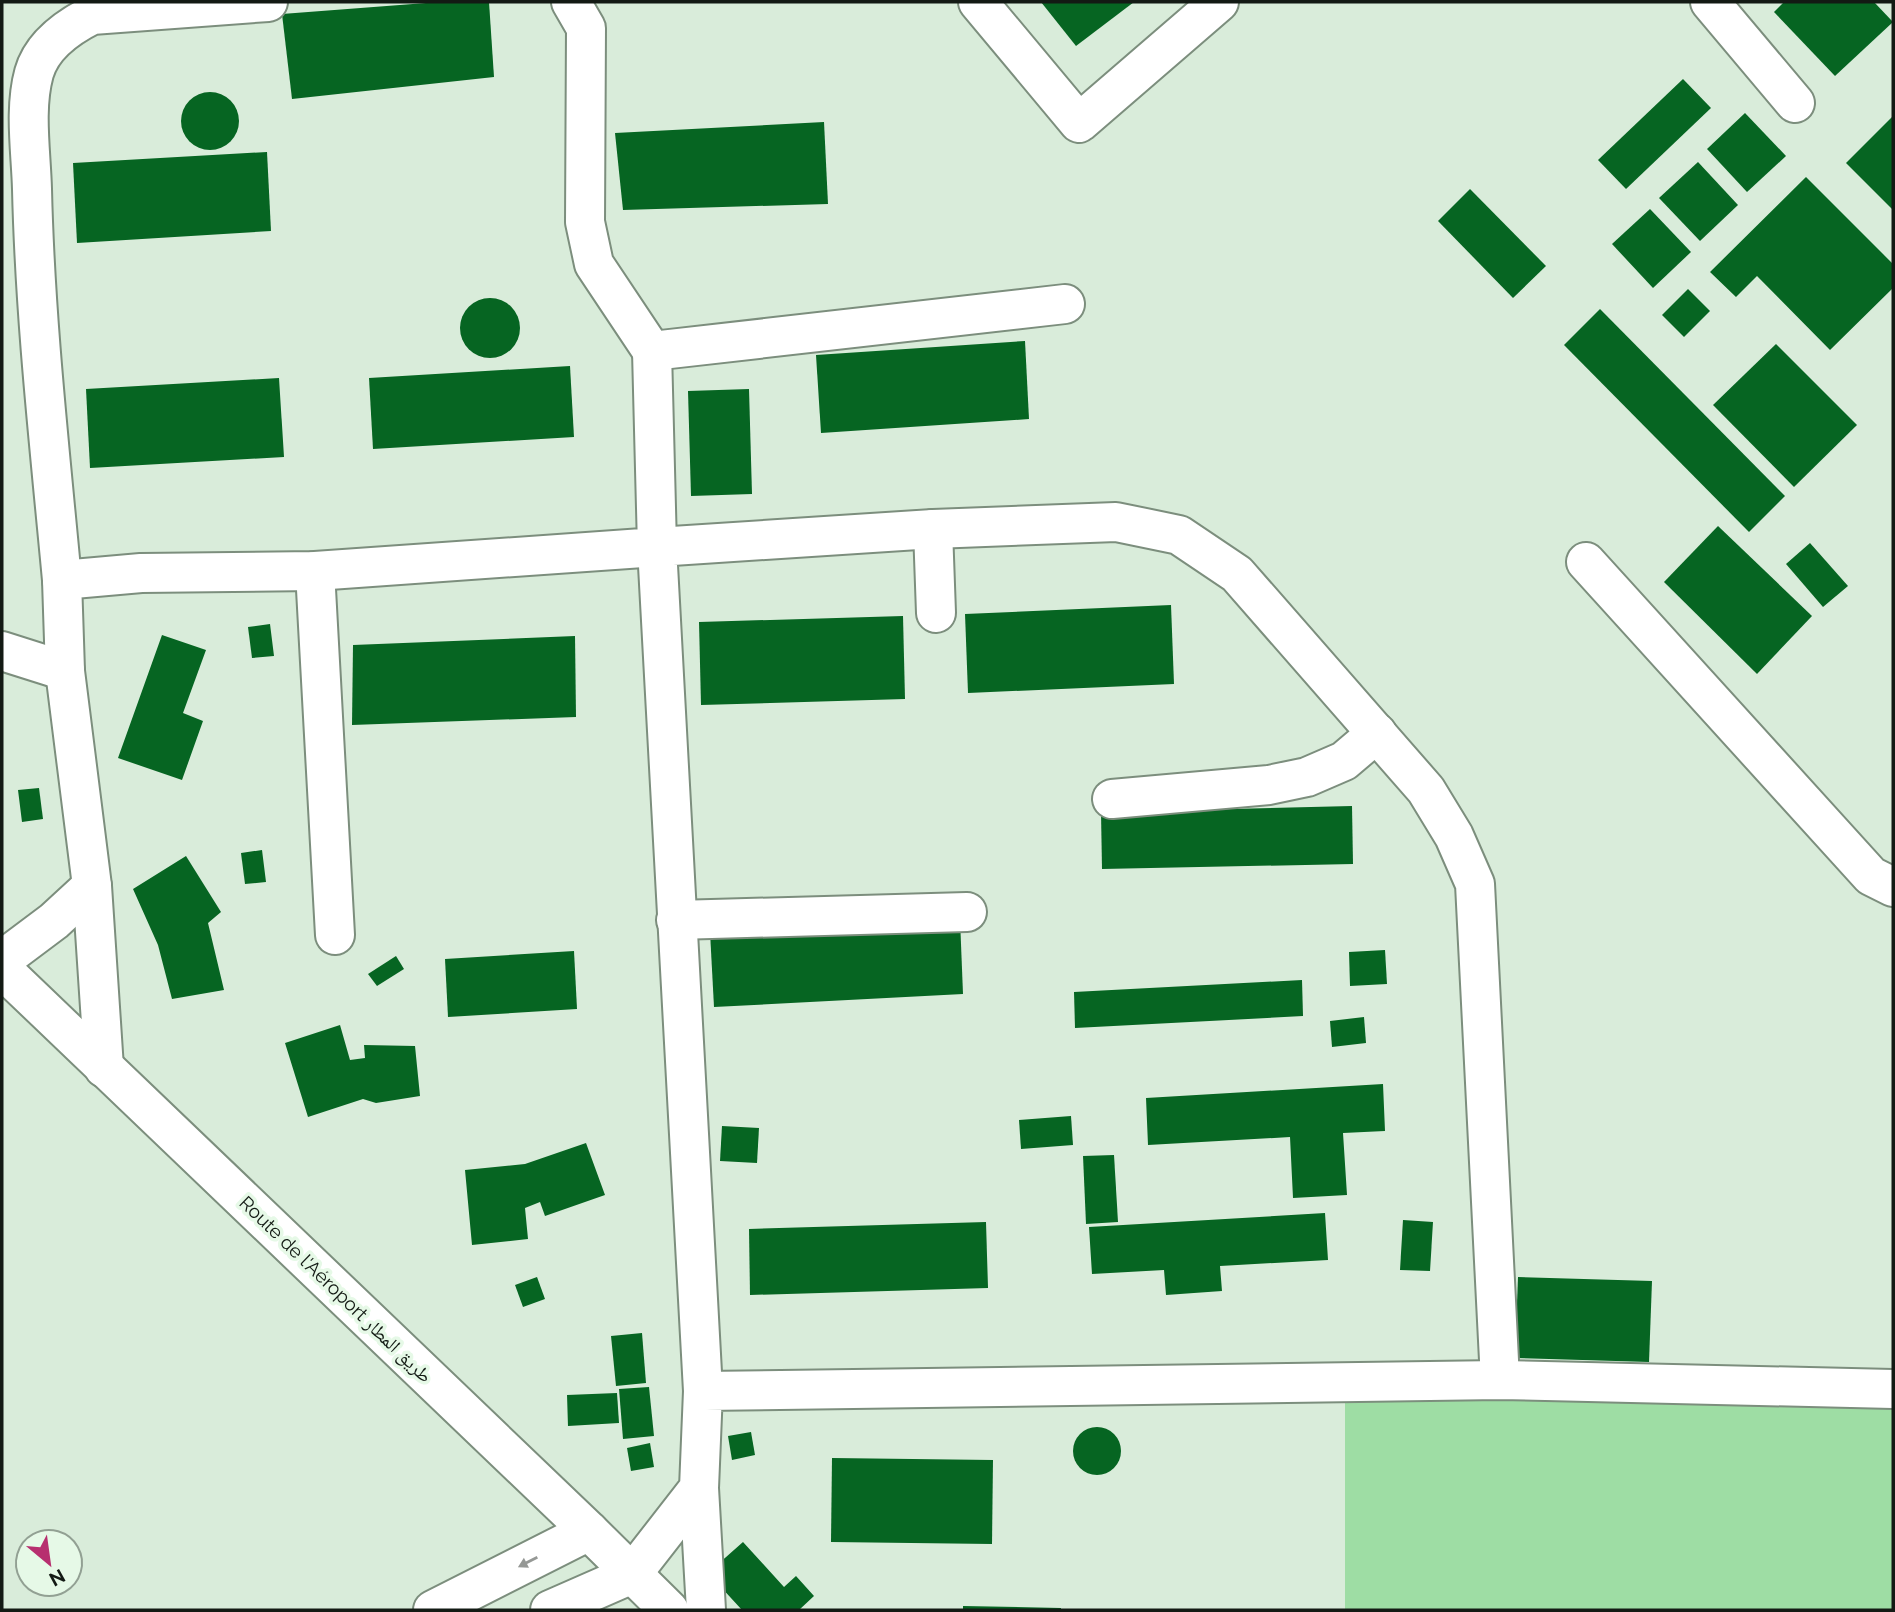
<svg xmlns="http://www.w3.org/2000/svg" width="1895" height="1612" font-family="Raleway,'Noto Naskh Arabic',sans-serif">
  <style>
    .green { fill: #9edda4 }
    .building { fill: #066522 }
    .lines { fill: none; stroke-linecap: round; stroke-linejoin: round }
    .minor-casing { stroke: #7c8e7d; stroke-width: 42 }
    .major-casing { stroke: #7c8e7d; stroke-width: 42 }
    .minor { stroke: #fff; stroke-width: 38 }
    .major { stroke: #fff; stroke-width: 38 }
    .oneway { fill: #959895 }
    .labels { text-anchor: middle; stroke-width: 7; stroke-linejoin: round; paint-order: stroke }
    .street-label { font-size: 19px; fill: #131a14; stroke: #e6f9e7 }
  </style>
  <rect width="100%" height="100%" fill="#d9ecda"/>
  <!-- green -->
  <path class="green" d="M1345 1396 1893 1403V1610H1345Z"/>
  <!-- building -->
  <g class="building">
    <path d="M439 2H489L494 77 292 99 282 14Z"/>
    <path d="M1041 2H1134L1076 46Z"/>
    <path d="M1784 2H1874L1893 22 1835 76 1774 12Z"/>
    <path d="M1683 79 1711 108 1626 189 1598 160Z"/>
    <circle cx="210" cy="121" r="29"/>
    <path d="M1745 113 1786 156 1747 192 1707 149Z"/>
    <path d="M1893 116V210L1846 163Z"/>
    <path d="M824 122 828 204 623 210 615 133Z"/>
    <path d="M267 152 271 231 77 243 73 163Z"/>
    <path d="M1698 162 1738 205 1700 241 1659 198Z"/>
    <path d="M1806 177 1893 264V288L1830 350 1757 276 1736 297 1710 272Z"/>
    <path d="M1470 189 1546 266 1513 298 1438 221Z"/>
    <path d="M1650 209 1691 252 1653 288 1612 244Z"/>
    <path d="M1688 289 1710 311 1684 337 1662 315Z"/>
    <circle cx="490" cy="328" r="30"/>
    <path d="M1600 309 1785 496 1749 532 1564 345Z"/>
    <path d="M1025 341 1029 419 821 433 816 355Z"/>
    <path d="M1776 344 1857 425 1794 487 1713 405Z"/>
    <path d="M570 366 574 437 373 449 369 378Z"/>
    <path d="M279 378 284 457 90 468 86 389Z"/>
    <path d="M749 389 752 494 691 496 688 391Z"/>
    <path d="M1718 526 1812 616 1757 674 1664 582Z"/>
    <path d="M1810 543 1848 586 1823 607 1786 564Z"/>
    <path d="M1171 605 1174 684 968 693 965 614Z"/>
    <path d="M903 616 905 699 701 705 699 622Z"/>
    <path d="M270 624 274 656 252 658 248 627Z"/>
    <path d="M162 635 206 650 183 713 203 721 182 780 118 758Z"/>
    <path d="M575 636 576 717 352 725 353 645Z"/>
    <path d="M39 788 43 819 22 822 18 790Z"/>
    <path d="M1352 806 1353 864 1102 869 1101 812Z"/>
    <path d="M262 850 266 882 245 884 241 853Z"/>
    <path d="M186 856 221 912 208 923 224 990 172 999 158 945 133 889Z"/>
    <path d="M960 919 963 994 714 1007 710 932Z"/>
    <path d="M1385 950 1387 984 1350 986 1349 952Z"/>
    <path d="M574 951 577 1009 448 1017 445 959Z"/>
    <path d="M396 956 404 969 377 986 368 974Z"/>
    <path d="M1302 980 1303 1016 1075 1028 1074 992Z"/>
    <path d="M1364 1017 1366 1043 1332 1047 1330 1021Z"/>
    <path d="M340 1025 350 1060 365 1058 364 1045 415 1046 420 1096 376 1103 363 1099 308 1117 285 1043Z"/>
    <path d="M1383 1084 1385 1131 1343 1133 1347 1195 1293 1198 1290 1137 1148 1145 1146 1098Z"/>
    <path d="M1071 1116 1073 1145 1021 1149 1019 1120Z"/>
    <path d="M722 1126 759 1128 757 1163 720 1161Z"/>
    <path d="M586 1143 605 1195 545 1216 540 1202 525 1208 528 1239 472 1245 465 1170 525 1164Z"/>
    <path d="M1114 1155 1118 1222 1086 1224 1083 1156Z"/>
    <path d="M1325 1213 1328 1260 1220 1266 1222 1291 1166 1295 1164 1270 1092 1274 1089 1227Z"/>
    <path d="M1403 1220 1433 1222 1430 1271 1400 1270Z"/>
    <path d="M986 1222 988 1288 750 1295 749 1229Z"/>
    <path d="M537 1277 545 1299 523 1307 515 1285Z"/>
    <path d="M1518 1277 1652 1281 1649 1362 1515 1358Z"/>
    <path d="M642 1333 646 1383 616 1386 611 1336Z"/>
    <path d="M649 1387 654 1436 623 1439 619 1389Z"/>
    <path d="M617 1393 619 1423 568 1426 567 1395Z"/>
    <circle cx="1097" cy="1451" r="24"/>
    <path d="M751 1432 755 1455 732 1460 728 1436Z"/>
    <path d="M650 1443 654 1467 631 1471 627 1448Z"/>
    <path d="M832 1458 993 1460 992 1544 831 1542Z"/>
    <path d="M743 1542 784 1587 796 1576 814 1596 799 1610H742L708 1573Z"/>
    <path d="M963 1606 1061 1608V1610H963Z"/>
  </g>
  <g class="lines">
    <defs>
      <g id="minor">
        <path d="M571 2 586 28 585 222 594 264 652 351 1065 304"/>
        <path d="M978 2 1079 123 1219 2"/>
        <path d="M1710 2 1795 103"/>
        <path d="M933 529 936 613"/>
        <path d="M1586 562 1871 876 1893 887"/>
        <path d="M315 571 335 935"/>
        <path d="M62 580C50 451 35 319 32 189 31 152 24 109 34 73 42 45 68 27 92 15L268 2"/>
        <path d="M2 651 65 671"/>
        <path d="M1112 799 1269 785 1307 777 1344 761 1377 733"/>
        <path d="M676 920 967 912"/>
        <path d="M2 960 54 921 92 886"/>
        <path d="M104 1068 92 886 65 671 62 580 141 573 315 571 657 547 652 351"/>
        <path d="M703 1391 657 547 933 529 1116 522 1179 535 1237 574 1426 790 1454 836 1475 884 1500 1380"/>
        <path d="M699 1488 706 1610"/>
        <path d="M632 1574 699 1488 703 1391 1500 1380 1893 1389"/>
      </g>
      <g id="major">
        <path d="M2 969 589 1531 669 1610"/>
        <path d="M433 1610 589 1531"/>
        <path d="M550 1610 632 1574"/>
      </g>
    </defs>
    <!-- minor casing -->
    <use href="#minor" class="minor-casing"/>
    <!-- major casing -->
    <use href="#major" class="major-casing"/>
    <!-- minor -->
    <use href="#minor" class="minor"/>
    <!-- major -->
    <use href="#major" class="major"/>
  </g>
  <!-- one-way arrows -->
  <defs><path id="oneway-solid" d="M-6-.8H1V-3.2L6.5 0L1 3.2V.8H-6Z" transform="scale(1.75)"/></defs>
  <use class="oneway" href="#oneway-solid" transform="translate(528 1562) rotate(153)"/>
  <g class="labels">
    <!-- street labels -->
    <g class="street-label">
      <text transform="translate(336 1289) rotate(44)" y="7">Route de l'Aéroport طريق المطار</text>
    </g>
  </g>
  <!-- border -->
  <rect width="1895" height="1612" fill="none" stroke="#131a14" stroke-width="7"/>
  <!-- north arrow -->
  <g transform="translate(49 1563) rotate(151)"><circle r="33" fill="#e6f9e7" stroke="#92a093" stroke-width="2"/>
  <path d="M0-5L12 26L0 18L-12 26Z" fill="#b72f6f"/>
  <text y="-10" font-size="19" font-weight="bold" text-anchor="middle" fill="#131a14">N</text>
  </g>
</svg>
